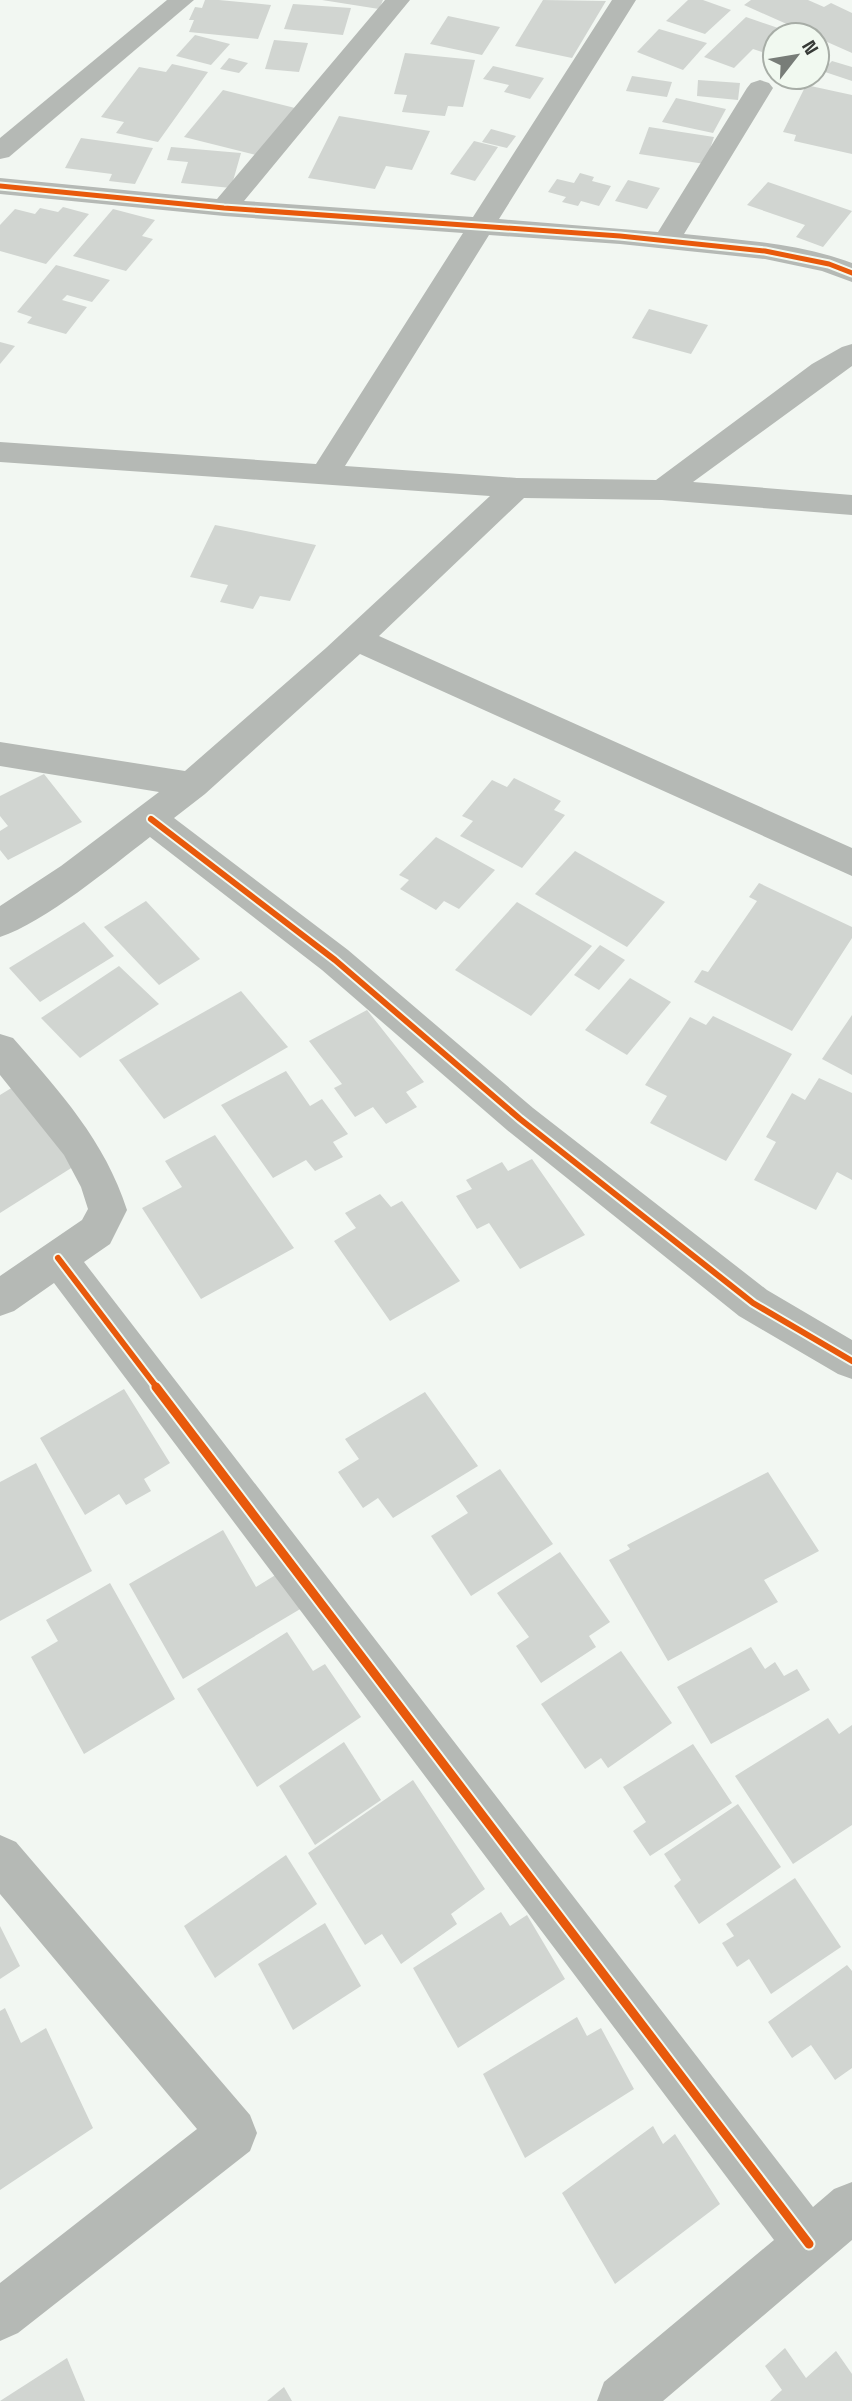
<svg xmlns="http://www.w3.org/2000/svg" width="852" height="2401" font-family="'Space Grotesk',sans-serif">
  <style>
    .building { fill: #d1d5d1 }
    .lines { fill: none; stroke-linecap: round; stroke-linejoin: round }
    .street { fill: #b5b9b5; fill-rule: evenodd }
    .cycleway-far2-casing { stroke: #f1f9f0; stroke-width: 9 }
    .cycleway-far1-casing { stroke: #f1f9f0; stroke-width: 10 }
    .cycleway-casing { stroke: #f1f9f0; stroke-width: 13 }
    .cycleway-far2 { stroke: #e8590c; stroke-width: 5 }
    .cycleway-far1 { stroke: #e8590c; stroke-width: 6 }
    .cycleway { stroke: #e8590c; stroke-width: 9 }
  </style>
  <rect width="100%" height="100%" fill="#f2f7f2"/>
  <!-- building -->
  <g class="building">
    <path d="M205 0H219L271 5 258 39 189 32 194 20H189L195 7 202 8Z"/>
    <path d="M322 0H383L379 9Z"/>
    <path d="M543 0 606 1 572 58 515 46Z"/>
    <path d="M688 0H703L731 10 705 34 666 21Z"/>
    <path d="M751 0H808L824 7 831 3 852 13V53L744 5Z"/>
    <path d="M293 4 351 8 343 35 284 29Z"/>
    <path d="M448 16 500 27 482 55 430 44Z"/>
    <path d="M746 17 784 30 775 35V39L762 52 753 49 734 68 704 57Z"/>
    <path d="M659 29 707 43 683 70 637 52Z"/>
    <path d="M195 35 230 44 211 65 176 56Z"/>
    <path d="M274 40 308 43 299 72 265 69Z"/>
    <path d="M405 53 475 60 463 107 448 106 445 116 402 112 407 95 394 94Z"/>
    <path d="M229 58 248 63 239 73 220 69Z"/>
    <path d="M832 61 852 67V81L822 71Z"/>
    <path d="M172 64 208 72 158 142 116 133 124 122 101 117 139 67 166 72Z"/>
    <path d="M493 66 544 78 530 99 504 92 509 85 483 79Z"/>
    <path d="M632 76 672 82 667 97 626 91Z"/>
    <path d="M698 80 740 83 738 100 697 96Z"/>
    <path d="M806 85 852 95V154L794 141 796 135 783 132Z"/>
    <path d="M223 90 295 108 256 155 184 137Z"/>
    <path d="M676 98 726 109 713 133 662 122Z"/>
    <path d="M339 116 430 131 412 170 386 166 375 189 308 178Z"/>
    <path d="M649 127 714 137 705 164 639 154Z"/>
    <path d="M491 129 516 136 507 148 482 142Z"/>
    <path d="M81 138 153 148 135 184 109 181 112 174 65 168Z"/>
    <path d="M474 141 498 147 475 181 450 174Z"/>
    <path d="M171 147 241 153 231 188 181 183 188 162 167 160Z"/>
    <path d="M580 173 594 177 592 181 611 186 599 206 581 201 578 206 562 202 566 197 548 192 557 179 574 183Z"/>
    <path d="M628 180 660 188 647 209 615 201Z"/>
    <path d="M768 182 852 211 823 247 796 237 805 225 747 205Z"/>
    <path d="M63 207 89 214 46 264 0 251V225L15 209 35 214 40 208 58 212Z"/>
    <path d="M113 209 155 220 142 236 153 239 126 271 73 256Z"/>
    <path d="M56 265 110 280 92 302 67 295 62 300 87 307 66 334 27 323 32 317 17 312Z"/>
    <path d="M649 309 708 325 691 354 632 338Z"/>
    <path d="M0 342 15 346 0 364Z"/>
    <path d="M215 525 316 545 290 601 260 596 253 609 220 602 228 585 190 577Z"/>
    <path d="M44 774 82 822 8 860 0 850V831L8 826 0 816V796Z"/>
    <path d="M514 778 561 801 554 810 565 815 522 868 460 836 473 821 462 816 492 780 507 787Z"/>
    <path d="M436 837 495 870 459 909 444 901 436 910 400 889 409 880 399 875Z"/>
    <path d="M575 851 665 902 627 947 535 894Z"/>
    <path d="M759 883 852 927V938L792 1031 694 982 702 970 708 972 757 901 749 897Z"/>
    <path d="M146 901 200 959 159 985 104 927Z"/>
    <path d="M517 902 592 946 531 1016 455 970Z"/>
    <path d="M84 922 114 956 40 1002 9 968Z"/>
    <path d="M600 945 625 960 599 990 574 975Z"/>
    <path d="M119 966 159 1004 80 1058 41 1018Z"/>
    <path d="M630 978 671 1002 627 1055 585 1030Z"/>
    <path d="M241 991 288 1047 164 1119 119 1060Z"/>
    <path d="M367 1010 424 1082 406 1092 417 1107 386 1124 373 1107 355 1117 334 1088 342 1084 309 1041Z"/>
    <path d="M852 1015V1075L822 1059Z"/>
    <path d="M713 1016 792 1054 726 1161 650 1123 667 1096 645 1085 690 1017 706 1025Z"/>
    <path d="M286 1071 310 1106 322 1099 348 1134 333 1142 343 1157 315 1171 306 1160 273 1178 221 1105Z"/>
    <path d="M819 1078 852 1093V1180L837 1172 816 1210 754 1180 776 1142 766 1137 792 1093 805 1100Z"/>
    <path d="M13 1087 76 1165 0 1213V1095Z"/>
    <path d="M215 1135 294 1248 201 1299 142 1208 182 1187 165 1161Z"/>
    <path d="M532 1159 585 1235 520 1269 489 1223 477 1229 456 1196 472 1189 466 1180 502 1162 508 1171Z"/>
    <path d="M380 1194 391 1207 402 1201 460 1281 390 1321 334 1241 356 1228 345 1213Z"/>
    <path d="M124 1389 170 1463 144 1479 151 1491 126 1505 119 1494 85 1515 40 1438Z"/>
    <path d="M425 1392 478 1466 393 1518 378 1498 363 1508 338 1472 359 1459 345 1439Z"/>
    <path d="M36 1463 92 1571 0 1621V1482Z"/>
    <path d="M500 1469 553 1544 471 1596 431 1536 468 1513 456 1496Z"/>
    <path d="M768 1472 819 1551 764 1580 778 1602 668 1661 609 1560 630 1549 627 1545Z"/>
    <path d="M223 1530 256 1587 290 1566 312 1602 183 1679 129 1584Z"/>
    <path d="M560 1552 610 1622 589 1636 596 1647 541 1683 516 1646 529 1637 497 1593Z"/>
    <path d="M110 1583 175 1699 84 1754 31 1657 58 1641 46 1620Z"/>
    <path d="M287 1632 313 1671 325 1664 361 1717 257 1787 197 1689Z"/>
    <path d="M751 1647 765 1669 775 1662 784 1676 797 1669 810 1690 711 1744 677 1687Z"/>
    <path d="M621 1651 672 1723 608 1768 601 1758 585 1769 541 1704Z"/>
    <path d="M828 1718 839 1734 852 1725V1825L793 1864 735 1776Z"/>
    <path d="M344 1742 381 1800 315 1845 279 1786Z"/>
    <path d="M693 1744 732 1803 650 1856 633 1831 646 1822 623 1787Z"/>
    <path d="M413 1780 485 1889 451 1914 457 1924 401 1964 382 1934 365 1945 308 1853Z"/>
    <path d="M738 1804 781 1867 699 1924 674 1886 681 1880 664 1854Z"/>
    <path d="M286 1855 317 1904 215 1978 184 1926Z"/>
    <path d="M795 1878 841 1947 771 1994 749 1959 737 1967 722 1943 734 1936 726 1924Z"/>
    <path d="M501 1912 510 1926 527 1915 565 1979 458 2048 413 1968Z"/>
    <path d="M325 1923 361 1986 293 2030 258 1964Z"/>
    <path d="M0 1926 20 1966 0 1979Z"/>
    <path d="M847 1965 852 1971V2068L835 2080 811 2045 792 2058 768 2022Z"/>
    <path d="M5 2008 21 2043 46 2028 93 2128 0 2190V2011Z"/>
    <path d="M577 2017 587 2036 601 2028 634 2089 525 2158 483 2074Z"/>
    <path d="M653 2126 663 2144 675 2134 720 2204 615 2284 562 2193Z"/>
    <path d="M785 2348 806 2378 836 2351 852 2374V2401H770L782 2390 765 2366Z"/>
    <path d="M67 2358 85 2401H0Z"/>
    <path d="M284 2387 292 2401H267Z"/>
  </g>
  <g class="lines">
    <!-- street -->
    <g class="street">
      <path d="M167 0H194L9 157 0 159V138Z"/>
      <path d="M385 0H410L244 201 473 217 612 0H636L499 219 658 232 747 88 751 83 760 80 769 83 773 88 684 234C739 240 799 243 852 263V282L822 271 765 259 620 244 489 235 345 466 517 478 656 480 812 364 842 347 852 344V366L693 482 852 495V515L662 500 524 498 379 636 852 848V876L360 654 205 794 174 818 348 950 533 1108 767 1290 852 1340V1379L838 1374 739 1316 507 1130 322 970 150 837C111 867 45 922 0 937V906L61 866 159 792 0 766V742L185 771 326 648 490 496 0 462V442L316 464 463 233 224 216 0 194V178L217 199Z"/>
      <path d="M0 1034 13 1038C60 1092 105 1141 127 1210L110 1244 84 1262 813 2207 834 2189 852 2182V2240L663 2401H597L604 2382 774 2240 54 1283 14 1311 0 1316V1276L82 1220 88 1209 81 1187 64 1155 0 1075Z"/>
      <path d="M0 1835 16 1842 250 2115 257 2133 250 2151 18 2333 0 2341V2283L197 2129 0 1894Z"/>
    </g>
    <defs>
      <path id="cycleway-far2" d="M0 186 224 208 620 236 765 251 829 264 852 273"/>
      <g id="cycleway-far1">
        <path d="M151 819 335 960 520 1119 753 1303 852 1361"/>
        <path d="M58 1258 158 1389"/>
      </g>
      <path id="cycleway" d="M156 1387 809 2244"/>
    </defs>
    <!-- cycleway-far2 casing -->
    <use href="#cycleway-far2" class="cycleway-far2-casing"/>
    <!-- cycleway-far1 casing -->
    <use href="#cycleway-far1" class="cycleway-far1-casing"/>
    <!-- cycleway casing -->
    <use href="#cycleway" class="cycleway-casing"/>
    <!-- cycleway-far2 -->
    <use href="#cycleway-far2" class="cycleway-far2"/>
    <!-- cycleway-far1 -->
    <use href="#cycleway-far1" class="cycleway-far1"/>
    <!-- cycleway -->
    <use href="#cycleway" class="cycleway"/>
  </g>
  <!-- north arrow -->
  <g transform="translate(796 56) rotate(59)"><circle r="33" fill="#f1f9f0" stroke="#a7ada6" stroke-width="2"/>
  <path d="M0-5L12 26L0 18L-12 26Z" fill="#787d78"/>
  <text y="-10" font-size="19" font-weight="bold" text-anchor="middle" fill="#373b37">N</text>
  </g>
</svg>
